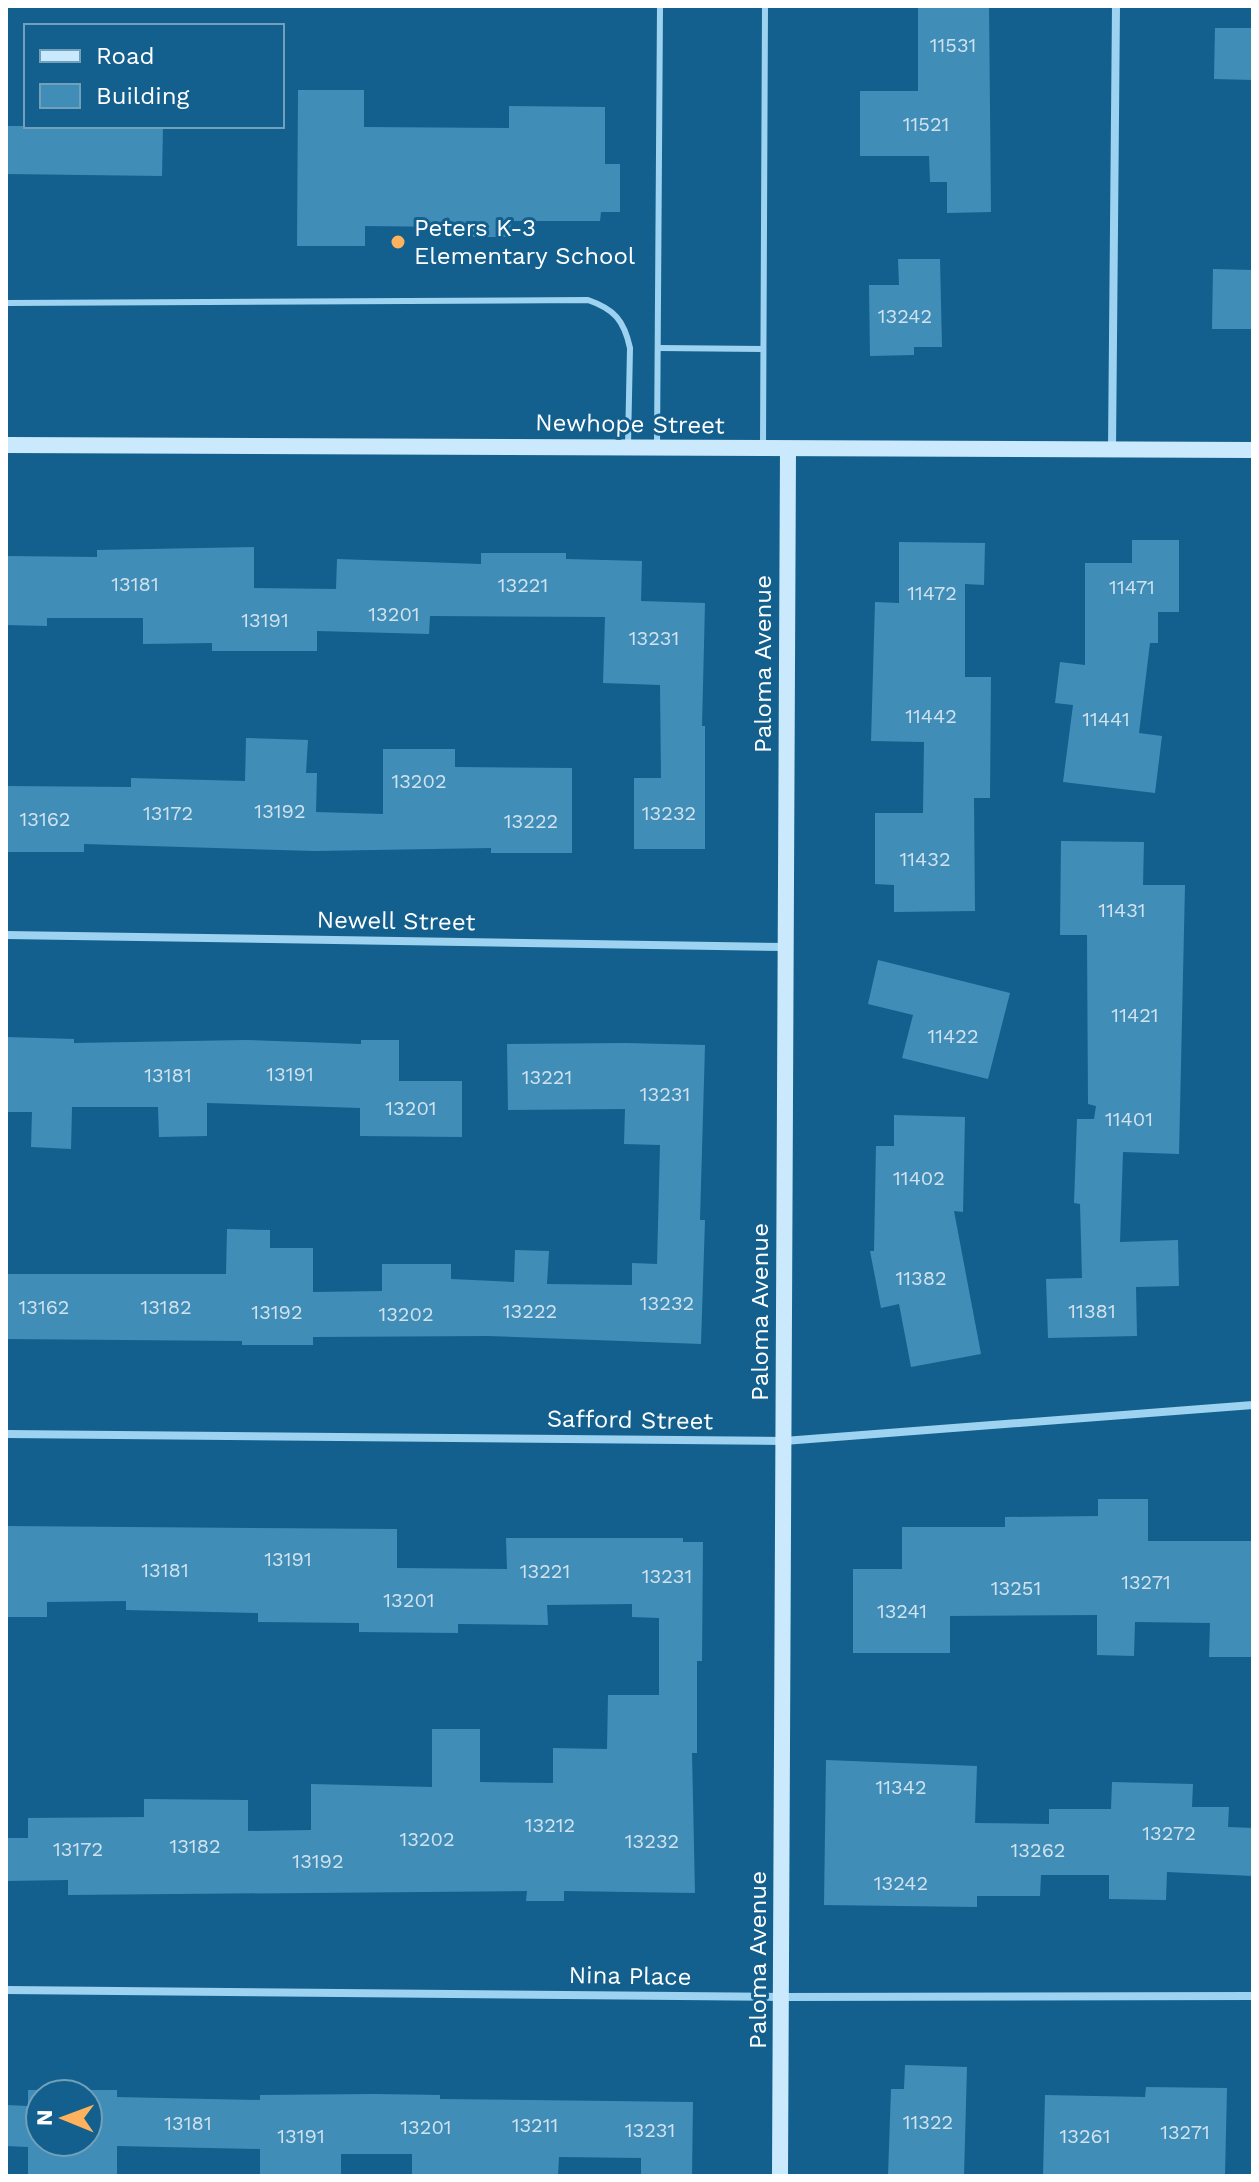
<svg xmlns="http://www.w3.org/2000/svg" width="1259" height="2182" font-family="'Work Sans',sans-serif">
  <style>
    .building { fill: #408db8; fill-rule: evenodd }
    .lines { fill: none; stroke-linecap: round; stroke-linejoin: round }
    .lane { stroke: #9dd3f1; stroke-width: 6 }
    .street { stroke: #9dd3f1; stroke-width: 8 }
    .secondary { stroke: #cbe9fc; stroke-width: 16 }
    .poi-dot { fill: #ffb25d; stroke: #13608e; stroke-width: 3 }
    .labels { text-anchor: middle; stroke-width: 6; stroke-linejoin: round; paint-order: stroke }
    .number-label { font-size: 20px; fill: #cfe2ed }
    .poi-label { font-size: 24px; fill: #fff; stroke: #13608e; text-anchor: start }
    .street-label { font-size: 24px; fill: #fff; stroke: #13608e }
  </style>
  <rect width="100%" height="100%" fill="#13608e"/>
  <!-- building -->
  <g class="building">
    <path d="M918 6H989L991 212 947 213V182H930L929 156H860V91H918Z"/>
    <path d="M1215 28H1253V80L1214 79Z"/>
    <path d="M298 90H364V127L509 128V106L605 107V164H620V212H601L600 221H512L508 237H449V227L365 226V246H297Z"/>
    <path d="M6 126H163L162 176 6 174Z"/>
    <path d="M898 259H940L942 347H914V355L870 356 869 285H899Z"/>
    <path d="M1213 269 1253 270V329H1212Z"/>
    <path d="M1132 540H1179V612H1158V643H1150L1139 733 1162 736 1155 793 1063 782 1073 705 1055 703 1060 662 1085 665V563H1132Z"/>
    <path d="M899 542 985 543 984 585 965 584V677H991L990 798H974L975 911 894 912V885L875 884V813H923L924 742 871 741 875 602 899 603Z"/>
    <path d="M254 547V588L336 589 337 559 481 564V553H566V559L642 561 641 601 705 603 702 726H705V849H634V778H661L660 685 603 683 605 617 430 616 429 634 317 631V651H212V643L143 644V618H47V626L6 625V556L97 557V550Z"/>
    <path d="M246 738 308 740 306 773H317L316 812 383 814V749H455V767L572 768V853H491V848L315 851 84 844V852H6V786L131 787V778L245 781Z"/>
    <path d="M1061 841 1144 842 1143 885H1185L1179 1154 1123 1152 1120 1242 1178 1240 1179 1286 1136 1287 1137 1336 1048 1338 1046 1279 1082 1278 1080 1204 1074 1203 1077 1119H1094L1096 1106 1088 1104 1087 935H1060Z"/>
    <path d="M878 960 1010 993 988 1079 902 1058 913 1015 868 1004Z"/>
    <path d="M6 1037 74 1039V1043L246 1040 361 1044V1040H399V1081H462V1137L360 1136V1108L207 1103V1136L159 1137 158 1107H72L71 1149 31 1147 32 1112H6Z"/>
    <path d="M626 1043 705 1045 700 1220H705L701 1344 488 1336 313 1337V1345H242V1341L6 1339V1274H226L227 1229 270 1230V1248H313V1292L382 1291V1264H451V1279L514 1282 515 1250 549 1251 547 1284 632 1285V1263L657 1264 660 1145 624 1144 625 1109 508 1110 507 1044Z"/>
    <path d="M894 1115 965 1117 963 1212 954 1211 981 1354 911 1367 899 1304 881 1308 870 1251H874L876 1146H894Z"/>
    <path d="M1098 1499H1148V1541H1253V1657H1209L1210 1623 1135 1622 1134 1656 1097 1655V1615L950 1616V1653H853V1569H902V1527H1005V1517L1098 1516Z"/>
    <path d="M6 1526 397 1529V1568L507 1569 506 1538H683V1542H703L702 1661H697V1753H692L695 1893 564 1891V1901H526L527 1891 68 1895V1880L6 1881V1838H28V1818L144 1817V1799L248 1800V1831L311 1830V1784L432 1787V1729H480V1782L553 1783V1748L607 1749 608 1695H659V1618L632 1617V1604L547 1605 548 1625 458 1624V1633L359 1632V1623L258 1622V1613L126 1610V1601L47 1602V1617H6Z"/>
    <path d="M826 1760 977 1766 975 1823 1049 1824V1809H1111L1112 1782 1193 1784 1192 1807H1229L1228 1827 1253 1828V1876L1167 1872 1166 1900 1109 1899V1875H1041L1040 1896H977V1907L824 1905Z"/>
    <path d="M905 2065 967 2067 964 2176H888L891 2089H904Z"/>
    <path d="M1146 2087 1227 2088 1225 2176H1043L1045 2095 1145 2097Z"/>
    <path d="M28 2090H117V2097L260 2100V2095L375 2094 440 2095V2099L693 2102 692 2176H641V2158L559 2157 558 2176H412V2154H341V2176H260V2149L117 2146V2176H28V2147L6 2146V2105L28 2106ZM40 2094H88V2142H40Z"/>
  </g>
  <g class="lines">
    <!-- lane -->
    <g class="lane">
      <path d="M6 303 588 300C614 309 624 320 630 348L628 445"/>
      <path d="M659 348 763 349"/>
      <path d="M657 446 660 6"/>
      <path d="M763 446 765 6"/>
    </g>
    <!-- street -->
    <g class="street">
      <path d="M1112 449 1116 6"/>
      <path d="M6 935 785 947"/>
      <path d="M6 1434 784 1441 1253 1405"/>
      <path d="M6 1990 781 1997 1253 1996"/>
    </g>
    <!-- secondary -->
    <g class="secondary">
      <path d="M6 445 1253 450"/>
      <path d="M780 2176 788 449"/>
    </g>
  </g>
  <!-- markers -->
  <circle class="poi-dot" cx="398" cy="242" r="8"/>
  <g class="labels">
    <!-- number labels -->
    <g class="number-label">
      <text x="953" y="52">11531</text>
      <text x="926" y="131">11521</text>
      <text x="905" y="323">13242</text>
      <text x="135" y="591">13181</text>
      <text x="523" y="592">13221</text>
      <text x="1132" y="594">11471</text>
      <text x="932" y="600">11472</text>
      <text x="394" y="621">13201</text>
      <text x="265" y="627">13191</text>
      <text x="654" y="645">13231</text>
      <text x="931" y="723">11442</text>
      <text x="1106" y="726">11441</text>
      <text x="419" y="788">13202</text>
      <text x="280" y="818">13192</text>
      <text x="168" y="820">13172</text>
      <text x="669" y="820">13232</text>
      <text x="45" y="826">13162</text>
      <text x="531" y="828">13222</text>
      <text x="925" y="866">11432</text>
      <text x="1122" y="917">11431</text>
      <text x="1135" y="1022">11421</text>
      <text x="953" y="1043">11422</text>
      <text x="290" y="1081">13191</text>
      <text x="168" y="1082">13181</text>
      <text x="547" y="1084">13221</text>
      <text x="665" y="1101">13231</text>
      <text x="411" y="1115">13201</text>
      <text x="1129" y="1126">11401</text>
      <text x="919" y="1185">11402</text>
      <text x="921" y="1285">11382</text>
      <text x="667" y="1310">13232</text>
      <text x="44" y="1314">13162</text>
      <text x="166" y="1314">13182</text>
      <text x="530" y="1318">13222</text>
      <text x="1092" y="1318">11381</text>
      <text x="277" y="1319">13192</text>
      <text x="406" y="1321">13202</text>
      <text x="288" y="1566">13191</text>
      <text x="165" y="1577">13181</text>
      <text x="545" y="1578">13221</text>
      <text x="667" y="1583">13231</text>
      <text x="1146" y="1589">13271</text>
      <text x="1016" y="1595">13251</text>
      <text x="409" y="1607">13201</text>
      <text x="902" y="1618">13241</text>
      <text x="901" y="1794">11342</text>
      <text x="550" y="1832">13212</text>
      <text x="1169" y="1840">13272</text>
      <text x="427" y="1846">13202</text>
      <text x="652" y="1848">13232</text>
      <text x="195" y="1853">13182</text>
      <text x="78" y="1856">13172</text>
      <text x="1038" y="1857">13262</text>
      <text x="318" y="1868">13192</text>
      <text x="901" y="1890">13242</text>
      <text x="928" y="2129">11322</text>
      <text x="188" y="2130">13181</text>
      <text x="535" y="2132">13211</text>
      <text x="426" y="2134">13201</text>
      <text x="650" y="2137">13231</text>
      <text x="1185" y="2139">13271</text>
      <text x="301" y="2143">13191</text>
      <text x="1085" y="2143">13261</text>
    </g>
    <!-- poi labels -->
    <g class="poi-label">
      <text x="414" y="236">Peters K-3<tspan x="414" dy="28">Elementary School</tspan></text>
    </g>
    <!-- street labels -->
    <g class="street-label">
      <text transform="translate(630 424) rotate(1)" y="8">Newhope Street</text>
      <text transform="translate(763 664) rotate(-90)" y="8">Paloma Avenue</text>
      <text transform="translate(396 921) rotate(1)" y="8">Newell Street</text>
      <text transform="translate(760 1312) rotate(-90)" y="8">Paloma Avenue</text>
      <text transform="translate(630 1420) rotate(1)" y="8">Safford Street</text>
      <text transform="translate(758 1960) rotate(-90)" y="8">Paloma Avenue</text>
      <text transform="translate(630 1976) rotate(1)" y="8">Nina Place</text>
    </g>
  </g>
  <!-- border -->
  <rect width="1259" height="2182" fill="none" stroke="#ffffff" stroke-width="16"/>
  <!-- legend -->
  <rect x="24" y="24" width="260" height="104" fill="#13608e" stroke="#71a0bb" stroke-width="2"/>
  <rect x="40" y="50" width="40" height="12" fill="#cbe9fc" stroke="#71a0bb" stroke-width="2"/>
  <text x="96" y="64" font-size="24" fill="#ffffff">Road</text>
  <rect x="40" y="84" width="40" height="24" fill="#408db8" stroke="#71a0bb" stroke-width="2"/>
  <text x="96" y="104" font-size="24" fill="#ffffff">Building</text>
  <!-- north arrow -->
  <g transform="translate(64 2118) rotate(271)"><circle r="38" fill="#13608e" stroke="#71a0bb" stroke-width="2"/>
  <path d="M0-6L14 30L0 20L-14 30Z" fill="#ffb25d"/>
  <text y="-12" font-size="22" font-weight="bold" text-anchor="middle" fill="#ffffff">N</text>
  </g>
</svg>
